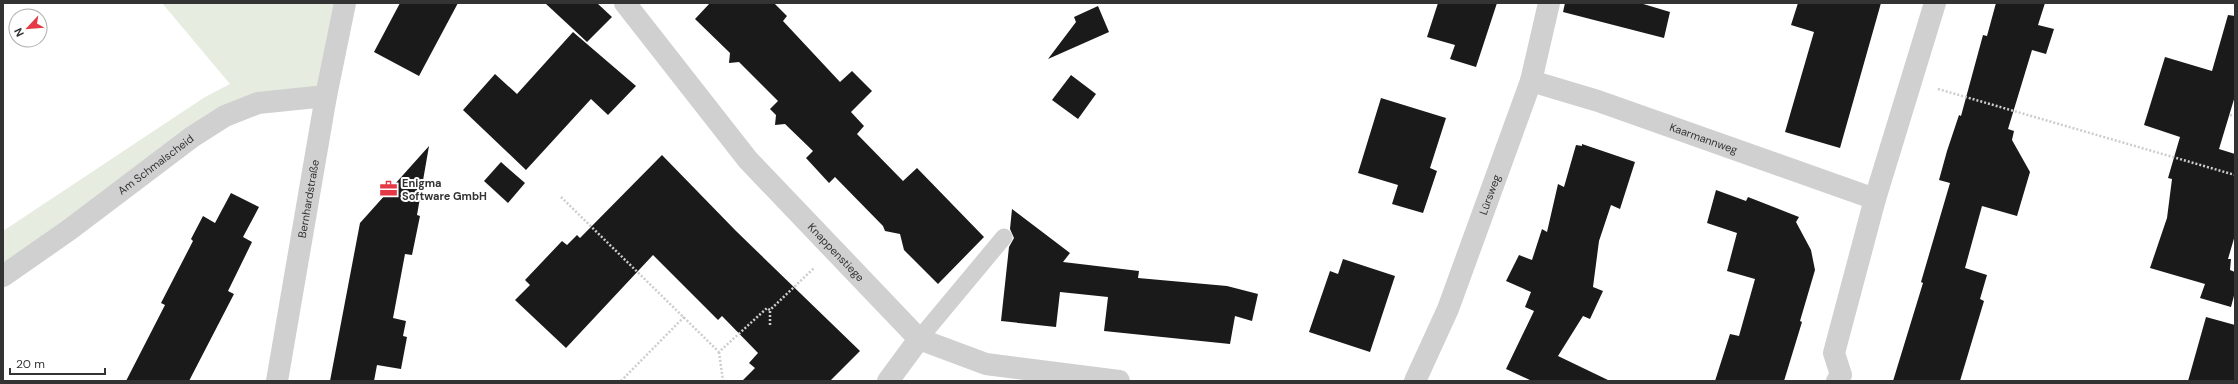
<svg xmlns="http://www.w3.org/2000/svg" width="2238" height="384" font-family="'DM Sans',sans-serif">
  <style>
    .green { fill: #e6ecdf }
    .building { fill: #1a1a1a }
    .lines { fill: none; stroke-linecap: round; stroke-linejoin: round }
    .path { stroke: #cdcdcd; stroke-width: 2.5; stroke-dasharray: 2 2; stroke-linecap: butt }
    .lane { stroke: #d0d0d0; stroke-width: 17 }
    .street { stroke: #d0d0d0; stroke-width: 22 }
    .labels { text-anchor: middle; stroke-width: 4; stroke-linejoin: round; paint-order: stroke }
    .street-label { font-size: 11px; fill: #333; stroke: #fff }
    .poi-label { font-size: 11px; font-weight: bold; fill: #333; stroke: #fff; text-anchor: start }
  </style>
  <rect width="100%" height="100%" fill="#fff"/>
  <!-- green -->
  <path class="green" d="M162 3H342L323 92 259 99 3 273V231L205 97 230 84Z"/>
  <!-- building -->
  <g class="building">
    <path d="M400 3H458L419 76 374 52Z"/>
    <path d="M545 3H597L612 17 587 42Z"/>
    <path d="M710 3H774L787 16 783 21 840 82 852 71 872 91 851 112 864 126 857 134 903 181 917 168 984 237 938 284 904 250 900 234 885 231 883 226 835 177 829 183 806 158 813 151 785 124 775 125 776 115 770 109 778 101 739 62 729 63 730 53 695 19Z"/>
    <path d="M1438 3H1497L1476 67 1450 59 1455 45 1427 37Z"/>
    <path d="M1565 3H1640L1670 12 1664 38 1563 12Z"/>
    <path d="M1798 3H1881L1840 148 1785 132 1814 32 1791 25Z"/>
    <path d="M1996 3H2045L2038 25 2054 29 2046 54 2032 50 2008 129 2014 131 2012 140 2030 172 2017 216 1982 206 1965 268 1987 275 1980 299 1984 301 1960 381H1893L1923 283 1921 282 1950 183 1939 180 1947 151 1959 115 1961 116 1983 35 1987 36Z"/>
    <path d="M1098 6 1109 32 1048 59 1076 22 1074 17Z"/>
    <path d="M2228 15 2235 16V96L2219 149 2235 154V235L2228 259H2231L2230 270 2235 272V292L2231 307 2200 298 2205 284 2150 268 2167 218 2172 179 2168 178 2180 137 2144 125 2165 57 2212 71Z"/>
    <path d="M573 32 636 86 608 115 591 99 526 170 463 110 495 74 517 94Z"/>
    <path d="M1071 75 1096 94 1078 119 1052 100Z"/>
    <path d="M1381 98 1446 118 1430 168 1437 171 1423 213 1392 204 1398 185 1358 173Z"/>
    <path d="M1582 144 1635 162 1620 209 1611 205 1599 241 1593 287 1603 291 1590 319 1583 316 1558 356 1610 381H1532L1506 369 1534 311 1525 307 1531 292 1506 281 1519 255 1532 260 1542 229 1547 232 1558 184 1564 187 1576 145 1582 146Z"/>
    <path d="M429 146 417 215 420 216 412 255 405 254 393 318 406 321 403 336 407 337 401 369 377 365 374 381H330L360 223Z"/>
    <path d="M662 155 736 231 860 351 830 381H742L755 368 749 363 758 353 722 316 718 320 653 255 566 348 515 300 530 285 525 280 562 241 567 245 577 235 580 238Z"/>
    <path d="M501 162 525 183 508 203 484 181Z"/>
    <path d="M1716 190 1746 201 1748 197 1799 217 1796 222 1811 250 1815 270 1800 321 1802 322 1784 381H1715L1730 334 1739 336 1755 279 1727 271 1737 233 1707 223Z"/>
    <path d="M231 193 259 207 243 237 252 242 228 291 234 294 189 381H126L165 305 161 303 193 241 191 239 203 216 215 223Z"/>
    <path d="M1012 209 1070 253 1063 262 1139 271 1138 278 1227 286 1258 294 1252 321 1235 316 1230 344 1104 331 1108 297 1060 292 1056 327 1001 321 1009 247 1014 238 1010 229Z"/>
    <path d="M1343 259 1395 276 1370 352 1309 332 1330 271 1338 274Z"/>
    <path d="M2206 317 2235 325V381H2188Z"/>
  </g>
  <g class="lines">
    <!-- path -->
    <g class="path">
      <path d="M1938 89 2235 175"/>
      <path d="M2230 115 2235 116"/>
      <path d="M561 197 719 352 767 308 770 310 814 268"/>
      <path d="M770 325V310"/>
      <path d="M719 352 723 381"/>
      <path d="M621 381 684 317"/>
    </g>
    <!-- lane -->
    <path class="lane" d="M919 339 1004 237"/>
    <!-- street -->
    <g class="street">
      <path id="s1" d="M625 3 748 160 919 339 986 364 1119 381"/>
      <path id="s2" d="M1531 81 1598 101 1875 199 1935 3"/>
      <path id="s3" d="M3 276 69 230 192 137 225 116 258 103 326 96"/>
      <path id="s4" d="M277 381 326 96 345 3"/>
      <path d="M888 381 919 339"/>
      <path id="s5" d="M1415 381 1448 309 1531 81 1549 3"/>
      <path d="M1837 381 1841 375 1834 353 1875 199"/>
    </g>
  </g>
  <!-- icons -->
  <defs>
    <symbol id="office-bare" viewBox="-9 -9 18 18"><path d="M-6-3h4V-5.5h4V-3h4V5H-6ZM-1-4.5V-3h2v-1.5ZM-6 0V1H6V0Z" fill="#e63946" stroke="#fff" stroke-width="2.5" paint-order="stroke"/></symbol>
  </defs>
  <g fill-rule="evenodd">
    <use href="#office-bare" x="376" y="176" width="25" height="25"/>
  </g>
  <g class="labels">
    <!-- street labels -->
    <g class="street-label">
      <text dy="4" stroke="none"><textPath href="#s2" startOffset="182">Kaarmannweg</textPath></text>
      <text dy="4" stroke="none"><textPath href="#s3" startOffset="189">Am Schmalscheid</textPath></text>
      <text dy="4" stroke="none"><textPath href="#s5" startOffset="201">Lürsweg</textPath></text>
      <text dy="4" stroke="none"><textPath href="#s4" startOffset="185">Bernhardstraße</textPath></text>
      <text dy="4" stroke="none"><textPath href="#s1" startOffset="327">Knappenstiege</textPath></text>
    </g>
    <!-- poi labels -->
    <g class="poi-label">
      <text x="402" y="187">Enigma<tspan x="402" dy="13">Software GmbH</tspan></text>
    </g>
  </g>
  <!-- border -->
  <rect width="2238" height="384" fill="none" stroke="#333333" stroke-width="8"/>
  <!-- north arrow -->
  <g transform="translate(28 28) rotate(244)"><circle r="19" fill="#ffffff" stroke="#adadad"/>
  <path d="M0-3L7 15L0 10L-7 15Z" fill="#e63946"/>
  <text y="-6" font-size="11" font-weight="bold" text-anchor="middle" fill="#333333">N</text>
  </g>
  <!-- scale -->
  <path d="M10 368v6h95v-6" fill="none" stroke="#333333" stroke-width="2"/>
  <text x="16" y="368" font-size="12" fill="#333333" stroke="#ffffff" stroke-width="3" paint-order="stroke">20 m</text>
</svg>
